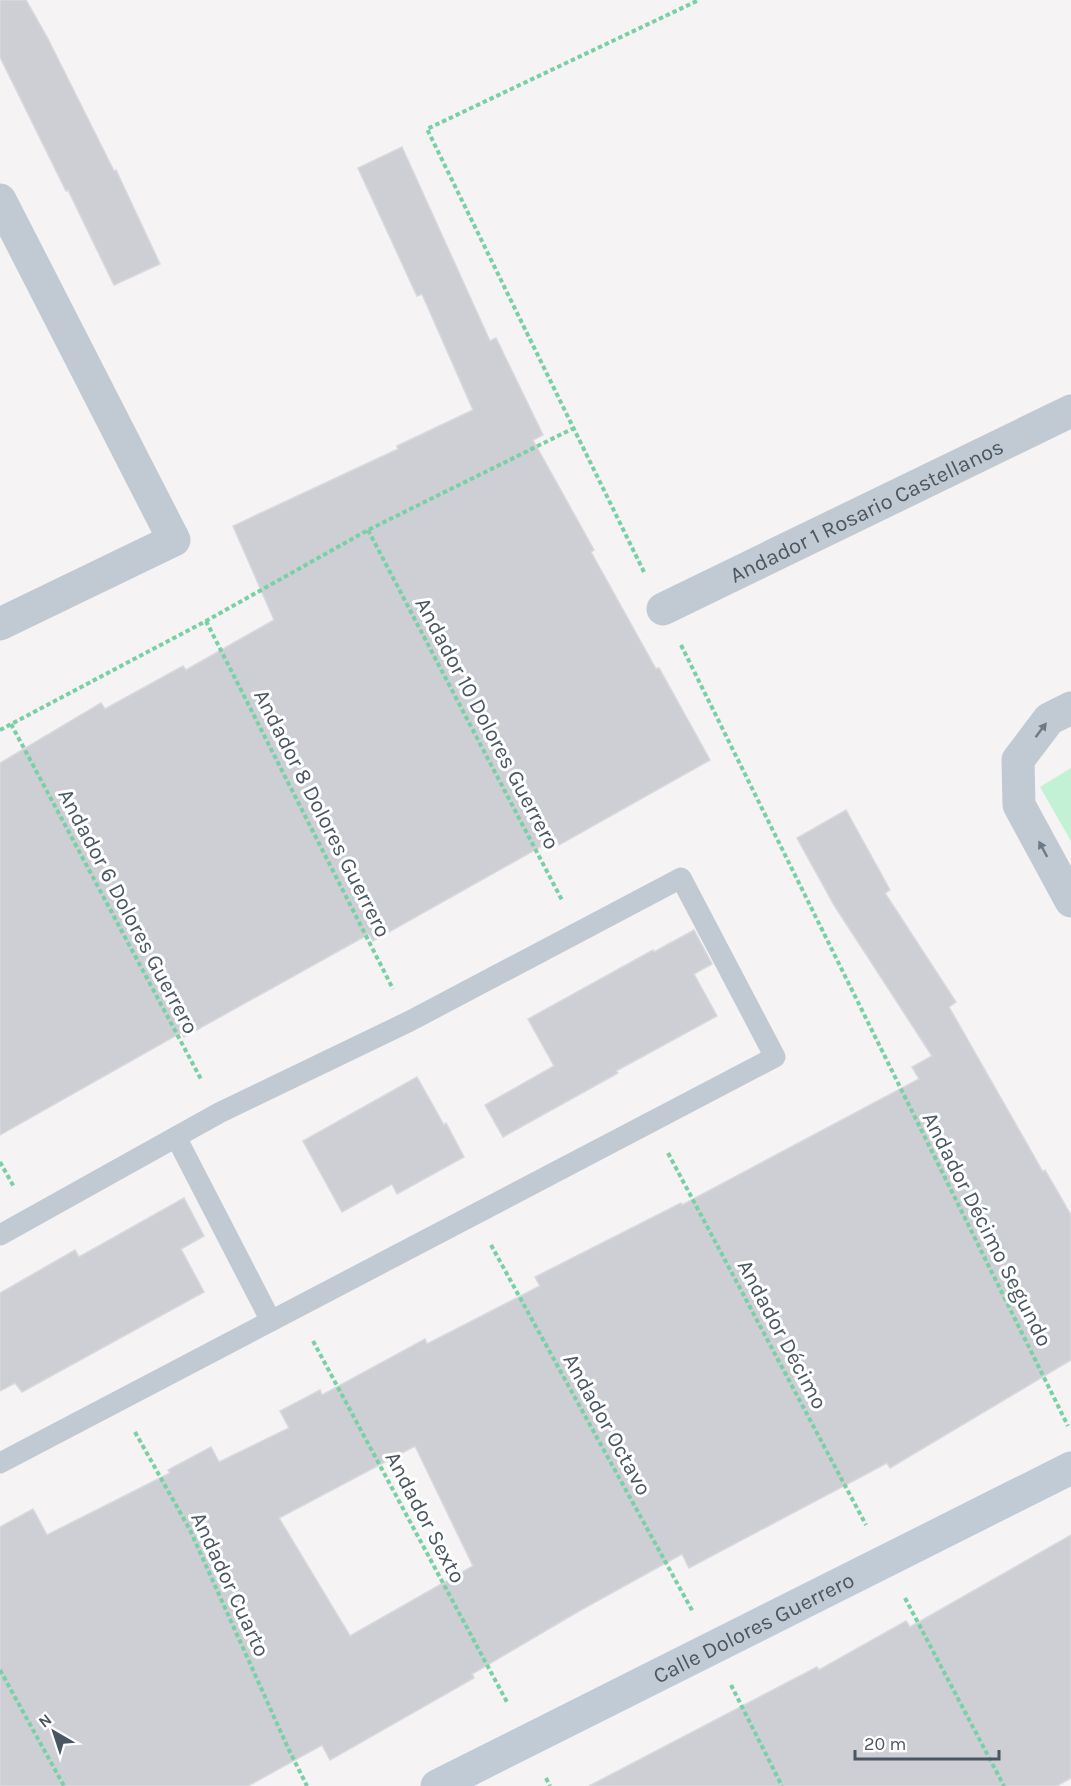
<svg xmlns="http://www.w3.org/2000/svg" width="1071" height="1786" font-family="Karla,sans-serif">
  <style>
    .green { fill: #c3f1d5 }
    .building { fill: #cdcfd5; stroke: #d7d9de; stroke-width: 1.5; fill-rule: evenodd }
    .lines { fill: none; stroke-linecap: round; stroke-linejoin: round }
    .path { stroke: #7ad0a6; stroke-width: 4; stroke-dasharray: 4.5 3; stroke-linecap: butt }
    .lane { stroke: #c1cad2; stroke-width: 21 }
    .street { stroke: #c1cad2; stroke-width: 33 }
    .secondary { stroke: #c1cbd6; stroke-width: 33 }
    .oneway { fill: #6e7983 }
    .labels { text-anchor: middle; stroke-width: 6; stroke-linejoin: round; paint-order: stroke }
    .street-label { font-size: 22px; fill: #4a5661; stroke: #fff }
  </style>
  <rect width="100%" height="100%" fill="#f5f3f3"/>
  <!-- green -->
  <path class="green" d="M1071 768V841L1040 787Z"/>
  <!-- building -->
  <g class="building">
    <path d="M0 0H26L47 37 114 171 116 170 160 264 114 285 68 190 66 191 0 57Z"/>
    <path d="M402 147 490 341 496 338 543 435 533 440 594 550 591 552 656 669 659 668 710 760 559 845 556 838 373 941 369 934 184 1037 182 1032 0 1135V763L101 703 105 709 183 666 186 670 274 620 233 526 398 449 397 446 473 410 422 294 417 296 358 168Z"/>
    <path d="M846 810 890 890 885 893 956 1002 949 1007 1043 1172 1045 1170 1071 1215V1360L890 1468 887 1463 689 1568 682 1554 579 1611 472 1674 474 1678 330 1760 322 1745 248 1786H0V1527L33 1509 47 1535 170 1473 168 1470 211 1447 219 1462 289 1428 280 1411 320 1390 322 1395 425 1339 427 1344 540 1286 535 1277 681 1203 682 1205 919 1079 912 1067 932 1056 834 905 797 838ZM415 1446 473 1566 350 1636 279 1518Z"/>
    <path d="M694 930 712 964 694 974 717 1016 616 1071 618 1073 503 1137 485 1105 554 1066 528 1019 653 950 654 952Z"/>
    <path d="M417 1077 444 1125 446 1123 464 1157 397 1194 392 1184 342 1212 303 1141Z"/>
    <path d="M184 1198 204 1236 181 1249 204 1292 22 1392 15 1383 0 1391V1293L75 1250 79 1257Z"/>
    <path d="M1071 1535V1778L1057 1786H589L817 1667 819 1670 906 1621 910 1627Z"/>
  </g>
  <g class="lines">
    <!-- path -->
    <g class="path">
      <path d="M368 530 563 902"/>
      <path d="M644 572 427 129 699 0"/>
      <path d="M206 621 393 989"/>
      <path d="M681 645 1068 1426"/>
      <path d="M11 724 202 1081"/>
      <path d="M0 730 206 621 368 530 572 429"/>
      <path d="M668 1153 866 1525"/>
      <path d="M0 1162 14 1187"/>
      <path d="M491 1245 693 1612"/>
      <path d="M313 1341 508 1704"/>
      <path d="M135 1432 190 1530 288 1748 307 1786"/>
      <path d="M905 1598 1004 1786"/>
      <path d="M0 1670 64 1786"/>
      <path d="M731 1685 782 1786"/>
      <path d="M546 1778 550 1786"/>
    </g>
    <!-- lane -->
    <g class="lane">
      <path d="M176 1137 271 1321"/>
      <path d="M0 1235 219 1113 410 1021 681 878 775 1057 0 1463"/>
    </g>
    <!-- street -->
    <g class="street">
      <path d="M0 200 174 540 0 624"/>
      <path id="s1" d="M663 609 1071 411"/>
      <path d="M1071 708 1049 719 1018 760 1019 805 1071 901"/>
    </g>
    <!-- secondary -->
    <path class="secondary" id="s2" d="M437 1786 1071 1468"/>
  </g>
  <!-- one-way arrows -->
  <defs><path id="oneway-solid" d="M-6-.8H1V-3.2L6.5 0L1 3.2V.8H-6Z" transform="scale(1.5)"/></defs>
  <g class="oneway">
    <use href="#oneway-solid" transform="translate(1041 730) rotate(-53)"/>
    <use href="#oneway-solid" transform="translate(1043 849) rotate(-118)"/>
  </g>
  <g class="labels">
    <!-- street labels -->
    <g class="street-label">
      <text dy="8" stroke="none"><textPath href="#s1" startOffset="226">Andador 1 Rosario Castellanos</textPath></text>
      <text transform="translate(488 723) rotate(62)" y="8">Andador 10 Dolores Guerrero</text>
      <text transform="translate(323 813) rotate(63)" y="8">Andador 8 Dolores Guerrero</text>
      <text transform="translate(129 911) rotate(62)" y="8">Andador 6 Dolores Guerrero</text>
      <text transform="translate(988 1229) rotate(63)" y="8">Andador Décimo Segundo</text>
      <text transform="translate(783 1334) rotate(62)" y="8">Andador Décimo</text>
      <text transform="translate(608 1424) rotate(61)" y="8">Andador Octavo</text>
      <text transform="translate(426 1517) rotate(62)" y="8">Andador Sexto</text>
      <text transform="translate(231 1584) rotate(65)" y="8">Andador Cuarto</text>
      <text dy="8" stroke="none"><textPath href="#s2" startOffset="354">Calle Dolores Guerrero</textPath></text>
    </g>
  </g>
  <!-- north arrow -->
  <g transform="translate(54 1732) rotate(321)" stroke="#ffffff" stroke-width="4.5" paint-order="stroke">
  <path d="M0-4.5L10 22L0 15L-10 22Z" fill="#4a5661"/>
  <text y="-9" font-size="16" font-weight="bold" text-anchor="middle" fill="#4a5661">N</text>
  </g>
  <!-- scale -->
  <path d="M855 1750v9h144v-9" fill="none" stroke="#4a5661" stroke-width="3"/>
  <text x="864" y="1750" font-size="18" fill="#4a5661" stroke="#ffffff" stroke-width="4.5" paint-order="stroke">20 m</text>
</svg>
